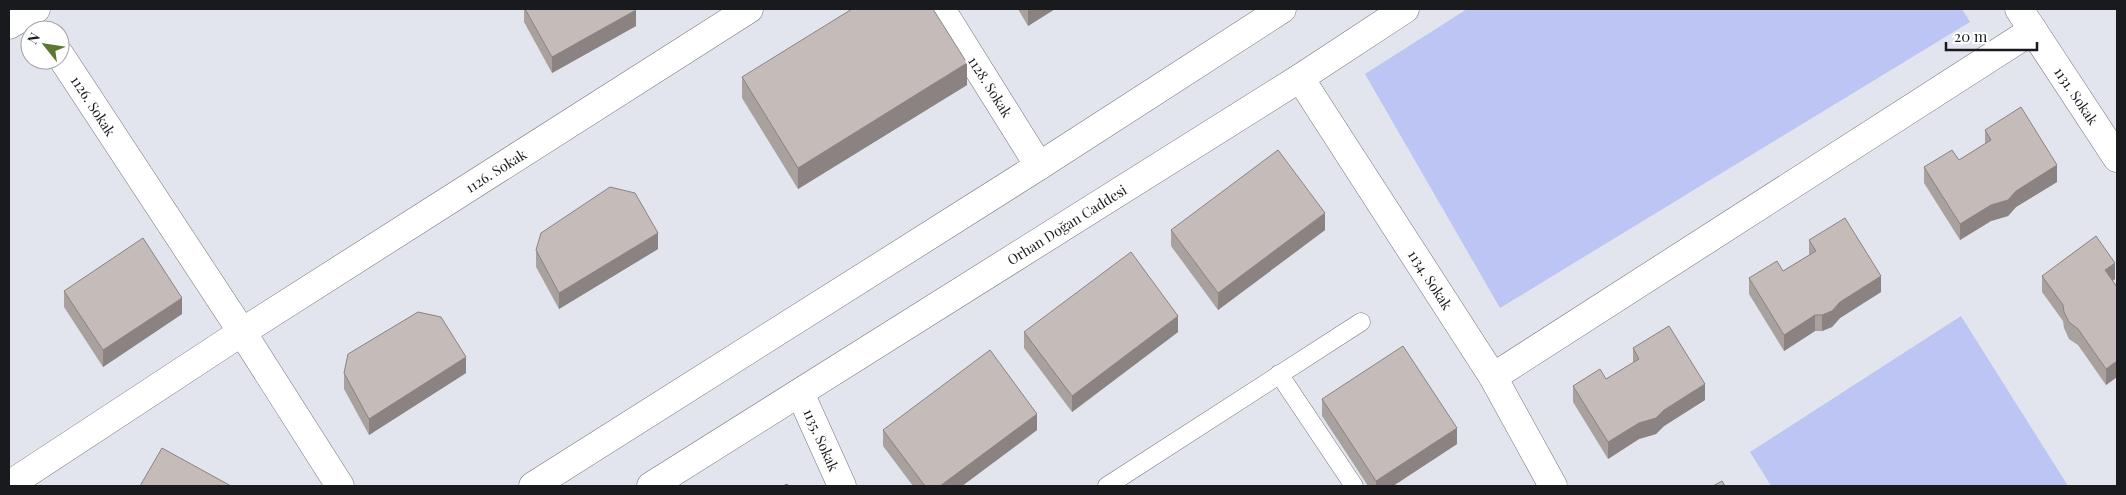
<svg xmlns="http://www.w3.org/2000/svg" width="2126" height="495" font-family="'Playfair Display',serif">
  <style>
    .grass { fill: #bcc5f3 }
    .lines { fill: none; stroke-linecap: round; stroke-linejoin: round }
    .service-casing { stroke: #73757d; stroke-width: 19 }
    .minor-casing { stroke: #73757d; stroke-width: 29 }
    .tertiary-casing { stroke: #73757d; stroke-width: 29 }
    .secondary-casing { stroke: #73757d; stroke-width: 29 }
    .service { stroke: #fff; stroke-width: 18 }
    .minor { stroke: #fff; stroke-width: 28 }
    .tertiary { stroke: #fff; stroke-width: 28 }
    .secondary { stroke: #fff; stroke-width: 28 }
    .wall { fill: #a9a19e }
    .shaded-wall { fill: #8a8381 }
    .building { fill: #c5bbb8; stroke: #8a8381 }
    .labels { text-anchor: middle; stroke-width: 5; stroke-linejoin: round; paint-order: stroke }
    .street-label { font-size: 14px; fill: #191a1d; stroke: #fff }
  </style>
  <rect width="100%" height="100%" fill="#e3e5ee"/>
  <!-- grass -->
  <g class="grass">
    <path d="M1467 9H1962L1970 22 1500 308 1365 74Z"/>
    <path d="M1961 316 2068 486H1771L1750 452Z"/>
  </g>
  <g class="lines">
    <defs>
      <g id="service">
        <path d="M1279 374 1354 486"/>
        <path d="M1107 486 1361 322"/>
      </g>
      <g id="minor">
        <path d="M2019 9 2117 158"/>
        <path d="M9 25 36 9"/>
        <path d="M60 55 242 332 340 486"/>
        <path d="M1300 78 1493 377 1553 486"/>
        <path d="M1493 377 2033 30"/>
        <path d="M800 393 842 486"/>
        <path d="M9 485 242 332 749 9"/>
      </g>
      <path id="tertiary" d="M941 9 1039 166"/>
      <g id="secondary">
        <path d="M533 486 1039 166 1282 9"/>
        <path d="M651 486 1300 78 1405 9"/>
      </g>
    </defs>
    <!-- service casing -->
    <use href="#service" class="service-casing"/>
    <!-- minor casing -->
    <use href="#minor" class="minor-casing"/>
    <!-- tertiary casing -->
    <use href="#tertiary" class="tertiary-casing"/>
    <!-- secondary casing -->
    <use href="#secondary" class="secondary-casing"/>
    <!-- service -->
    <use href="#service" class="service"/>
    <!-- minor -->
    <use href="#minor" class="minor"/>
    <!-- tertiary -->
    <use href="#tertiary" class="tertiary"/>
    <!-- secondary -->
    <use href="#secondary" class="secondary"/>
  </g>
  <!-- wall -->
  <g class="wall">
    <path d="M524 9H635L636 26 552 73 524 22Z"/>
    <path d="M1018 9H1055L1028 26Z"/>
    <path d="M742 77 967 85 798 189 742 98Z"/>
    <path d="M1985 130 2057 182 2016 207 2008 216 1991 221 1960 240 1924 183V167L1959 160 1985 144Z"/>
    <path d="M1171 230H1325L1218 310 1171 246Z"/>
    <path d="M1809 240 1881 292 1840 318 1832 327 1822 331H1815L1784 351 1749 294V278L1783 271 1809 255Z"/>
    <path d="M658 249 559 309 536 267V250Z"/>
    <path d="M2042 276 2115 279 2113 281 2117 287V377L2106 385 2078 345 2069 339 2064 328 2063 321 2042 292Z"/>
    <path d="M64 291 182 314 103 367 64 307Z"/>
    <path d="M1024 332H1178L1072 412 1024 348Z"/>
    <path d="M1633 348 1705 400 1664 426 1656 434 1639 439 1608 459 1573 402V386L1606 379 1633 363Z"/>
    <path d="M344 373H466L369 435 344 389Z"/>
    <path d="M1322 399 1457 444 1393 486H1368L1322 416Z"/>
    <path d="M883 430H1037L962 486H913L883 446Z"/>
  </g>
  <!-- shaded-wall -->
  <g class="shaded-wall">
    <path d="M1028 9H1055L1028 26Z"/>
    <path d="M636 10V26L552 73V57Z"/>
    <path d="M967 63V85L798 189V168Z"/>
    <path d="M2057 165V182L2016 207 2008 216 1991 221 1960 240V224L1991 205 2016 191Z"/>
    <path d="M1325 213V230L1218 310V293Z"/>
    <path d="M658 233V249L559 309V293Z"/>
    <path d="M2115 263V279L2105 286V270Z"/>
    <path d="M1881 276V292L1840 318 1832 327 1822 331V315L1840 302Z"/>
    <path d="M182 298V314L103 367V350Z"/>
    <path d="M1815 315V331L1784 351V335Z"/>
    <path d="M1178 316V332L1072 412V396Z"/>
    <path d="M466 357V373L369 435V419Z"/>
    <path d="M2117 361V377L2106 385V369Z"/>
    <path d="M1705 384V400L1664 426 1656 434 1639 439 1608 459V442L1639 423 1664 410Z"/>
    <path d="M1037 414V430L962 486H940Z"/>
    <path d="M1457 428V444L1393 486H1376V481Z"/>
  </g>
  <!-- building -->
  <g class="building">
    <path d="M525 9H635L636 10 552 57Z"/>
    <path d="M852 9H933L967 63 798 168 742 77Z"/>
    <path d="M2021 107 2057 165 2016 191 2008 200 1991 205 1960 224 1924 167 1952 150 1959 160 1991 140 1985 130Z"/>
    <path d="M1278 150 1325 213 1218 293 1171 230Z"/>
    <path d="M610 187 635 193 658 233 559 293 536 250 541 233Z"/>
    <path d="M1845 218 1881 276 1840 302 1832 311 1822 315H1815L1784 335 1749 278 1777 261 1783 271 1816 251 1809 240Z"/>
    <path d="M2096 236 2115 263 2105 270 2117 287V361L2106 369 2078 329 2069 322 2064 312 2063 305 2042 276Z"/>
    <path d="M143 238 182 298 103 350 64 291Z"/>
    <path d="M1131 252 1178 316 1072 396 1024 332Z"/>
    <path d="M418 312 441 317 466 357 369 419 344 373 348 354Z"/>
    <path d="M1669 326 1705 384 1664 410 1656 418 1639 423 1608 442 1573 386 1600 369 1606 379 1639 359 1633 348Z"/>
    <path d="M1403 346 1457 428 1376 481 1322 399Z"/>
    <path d="M990 350 1037 414 940 486H925L883 430Z"/>
    <path d="M162 448 231 486H140Z"/>
    <path d="M1722 481 1725 486H1713Z"/>
    <path d="M787 484 789 486H783Z"/>
  </g>
  <g class="labels">
    <!-- street labels -->
    <g class="street-label">
      <text transform="translate(990 87) rotate(58)" y="5">1128. Sokak</text>
      <text transform="translate(2076 96) rotate(56)" y="5">1131. Sokak</text>
      <text transform="translate(93 106) rotate(57)" y="5">1126. Sokak</text>
      <text transform="translate(496 171) rotate(-32)" y="5">1126. Sokak</text>
      <text transform="translate(1067 225) rotate(-32)" y="5">Orhan Doğan Caddesi</text>
      <text transform="translate(1430 280) rotate(57)" y="5">1134. Sokak</text>
      <text transform="translate(821 440) rotate(66)" y="5">1135. Sokak</text>
    </g>
  </g>
  <!-- border -->
  <rect width="2126" height="495" fill="none" stroke="#191a1d" stroke-width="20"/>
  <!-- north arrow -->
  <g transform="translate(45 45) rotate(300)"><circle r="24" fill="#ffffff" stroke="#a3a3a5"/>
  <path d="M0-4L9 19L0 12L-9 19Z" fill="#5a792f"/>
  <text y="-8" font-size="14" font-weight="bold" text-anchor="middle" fill="#191a1d">N</text>
  </g>
  <!-- scale -->
  <path d="M1946 42v8h91v-8" fill="none" stroke="#191a1d" stroke-width="2.5"/>
  <text x="1954" y="42" font-size="15" fill="#191a1d" stroke="#ffffff" stroke-width="4" paint-order="stroke">20 m</text>
</svg>
